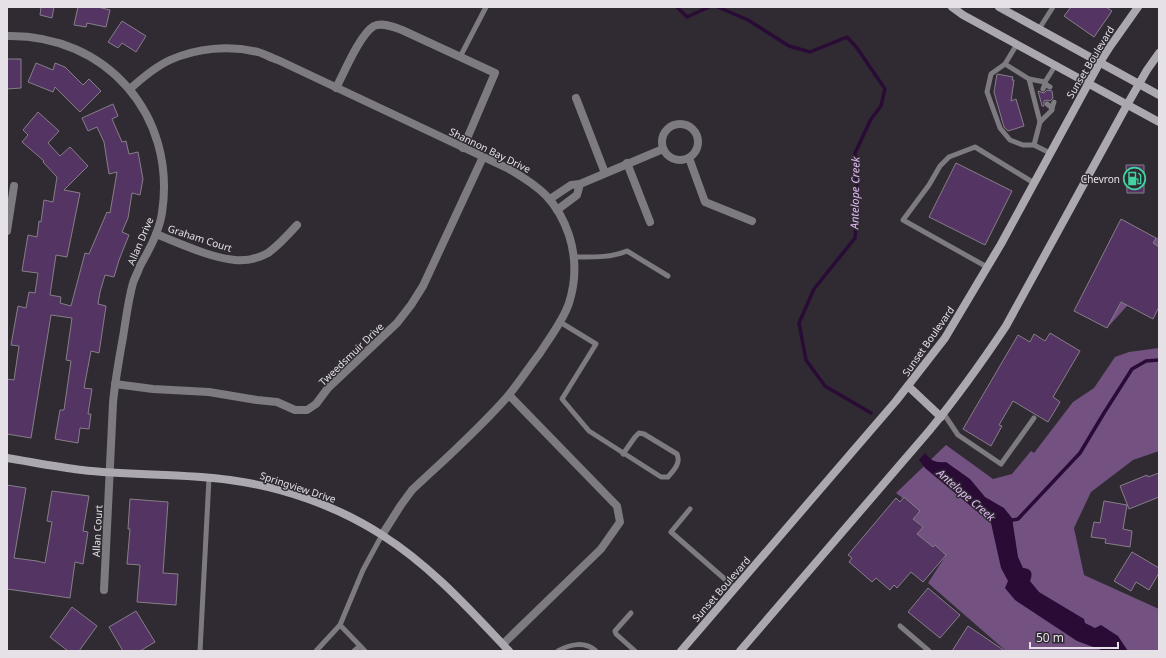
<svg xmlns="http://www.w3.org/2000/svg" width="1166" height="658" font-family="'Noto Sans',sans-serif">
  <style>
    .forest { fill: #735282 }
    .water { fill: #2a0b36 }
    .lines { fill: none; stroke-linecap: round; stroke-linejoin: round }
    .stream { stroke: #2a0b36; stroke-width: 3.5 }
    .building { fill: #543462; stroke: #857f88 }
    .lane { stroke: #7e7b80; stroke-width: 5 }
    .street { stroke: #7e7b80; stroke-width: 8 }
    .secondary { stroke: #aca8af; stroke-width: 8 }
    .labels { text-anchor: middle; stroke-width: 3; stroke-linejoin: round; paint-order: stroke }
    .street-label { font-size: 10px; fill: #e5e1e7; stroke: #302b33 }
    .poi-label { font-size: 10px; fill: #e5e1e7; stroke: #302b33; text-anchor: end }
    .water-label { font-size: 11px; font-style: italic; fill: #e5bcf7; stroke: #302b33 }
  </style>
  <rect width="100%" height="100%" fill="#302b33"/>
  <!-- forest -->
  <g class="forest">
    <path d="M1159 237V247L1127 306 1107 328 1156 238Z"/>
    <path d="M1159 348V451L1133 460 1091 492 1074 528 1084 575 1159 609V651H1006L928 583 946 555 935 545 933 547 917 534 923 527 913 519 920 511 896 493 946 445 993 479 1012 474 1031 451 1034 453 1073 402 1094 388 1115 357 1129 352Z"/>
  </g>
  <!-- water -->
  <path class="water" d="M925 453C931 461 936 463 946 462L970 479 985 497 1004 508 1012 518 1018 557 1023 568C1032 569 1033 573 1030 581L1039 592 1084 619 1085 623 1095 628 1101 625 1118 636 1128 651H1104L1077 641 1015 600 1005 588 1008 581 1001 568 991 523 925 468 919 460Z"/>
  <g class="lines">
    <!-- stream -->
    <g class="stream">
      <path d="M677 7 687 17 709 7"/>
      <path d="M718 7 748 20 789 46 810 52 847 37 857 48 885 89 881 106 871 119 855 153 858 203 855 238 814 289 799 323 806 360 825 386 871 413"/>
      <path d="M1008 521 1018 519 1080 453 1104 413 1132 369 1146 361 1159 360"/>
    </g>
  </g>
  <!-- building -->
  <g class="building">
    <path d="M41 7H54L52 18 40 15Z"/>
    <path d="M78 7H98L110 10 106 27 87 23 86 27 74 25Z"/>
    <path d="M1071 7H1106L1112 11 1094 37 1064 16Z"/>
    <path d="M122 21 146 36 136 52 122 43 118 48 108 42Z"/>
    <path d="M7 59H21V88L7 89Z"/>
    <path d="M36 63 53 70 55 63 65 67 83 85 89 79 101 91 80 112 55 87 53 92 28 82Z"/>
    <path d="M997 74 1013 77 1012 80H1014L1011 101 1016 99 1024 126 1008 131 1004 127 994 92Z"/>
    <path d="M1047 90 1052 91 1053 98 1050 101 1047 100 1044 101V106H1042L1038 91 1044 93Z"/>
    <path d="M113 104 118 116 112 119 122 142 126 141 129 154 138 152 143 179 140 195 132 193 128 218 122 232 129 235 119 260 114 277 105 275 100 292 98 304 106 306 99 353 91 351 84 388 92 389 88 414H91L89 429 80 428 78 443 55 439 60 410H64L71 361 66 360 72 318 51 315 31 438 7 434V379L14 380 19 346 11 345 18 306 26 308 29 292 35 293 38 273 22 271 28 235 37 237 39 221 41 222 44 200 53 202 57 177 43 162 44 161 22 142 28 135 23 130 38 112 59 131 48 143 60 156 70 147 88 166 64 190 80 193 67 257 56 255 50 295 61 297 60 303 71 306 85 253 89 254 107 212 110 213 117 172 109 174 104 142 97 127 88 131 82 118Z"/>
    <path d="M956 163 1012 191 985 245 929 217Z"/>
    <path d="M1126 165H1144V193H1127Z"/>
    <path d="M1121 219 1156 238 1153 243 1159 247V307L1153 319 1121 302 1107 328 1074 311Z"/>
    <path d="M1050 333 1080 351 1053 397 1060 402 1048 422 1013 401 999 425 1002 426 991 446 963 429 1018 335 1030 342 1034 334 1045 341Z"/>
    <path d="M1159 473V497L1129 509 1120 486 1147 475 1148 477Z"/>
    <path d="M7 485 26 488 14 558 37 561 45 563 52 522 47 521 52 491 89 496 83 531 88 532 83 564 75 562 70 598 7 589Z"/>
    <path d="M904 497 920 511 913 519 923 527 917 534 933 547 935 545 946 555 923 582 911 572 897 588 894 585 890 590 876 578 872 582 849 562 852 558 848 555 896 498 900 502Z"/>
    <path d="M130 499 168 502 163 573 178 574 176 605 137 602 140 565 127 564 130 529H128Z"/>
    <path d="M1104 501 1127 505 1123 529 1132 531 1130 547 1105 543 1106 539 1091 537 1094 522 1100 523Z"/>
    <path d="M1132 552 1159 568V573L1149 590 1136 582 1131 591 1114 581Z"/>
    <path d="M928 588 960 615 940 638 908 612Z"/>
    <path d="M72 607 97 626 79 651H68L50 637Z"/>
    <path d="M136 611 155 642 140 651H123L109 627Z"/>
    <path d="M968 626 1005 651H952Z"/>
  </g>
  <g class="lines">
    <!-- lane -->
    <g class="lane">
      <path d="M1039 29 1053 7"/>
      <path d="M1017 44 1005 64 991 74 987 92 1000 128 1010 140 1023 145H1034L1050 153"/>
      <path d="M460 57 486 7"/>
      <path d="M1005 64 1029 79 1040 122 1034 145"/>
      <path d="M1029 79 1045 82V84"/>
      <path d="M1045 82 1055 66"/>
      <path d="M1043 89 1045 84 1050 87"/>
      <path d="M1047 104 1052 108 1054 102"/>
      <path d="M1040 122 1052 110V108"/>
      <path d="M574 257C592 257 610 258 627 251L668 276"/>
      <path d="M987 267 903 220 929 185 940 166 949 157 975 147 1034 183"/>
      <path d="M560 322 596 344 562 399 589 431 661 477H668C674 470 681 463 677 454L644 434 639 433 635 437 623 454"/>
      <path d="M944 414 958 435 1001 464 1034 418"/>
      <path d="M690 509 671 532 735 588"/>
      <path d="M631 613 615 631 616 634 635 651"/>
      <path d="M340 625 365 651"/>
      <path d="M900 626 929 651"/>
      <path d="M200 651 209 478"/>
      <path d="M316 651 340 625 363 570 382 535"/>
      <path d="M354 651 360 646"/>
      <path d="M558 651C570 644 585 641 596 651"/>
    </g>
    <!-- street -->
    <g class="street">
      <path d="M7 36C106 34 177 115 162 213 159 232 149 250 140 266 138 272 135 277 133 283 128 301 126 319 123 337 119 359 115 381 113 403L104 590"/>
      <path d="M336 88C344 73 360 34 374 26 382 22 394 27 402 30L495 73 463 148"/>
      <path d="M130 89C142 78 155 67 170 60 197 48 229 45 258 52 265 54 271 58 278 60L509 169C540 187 557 200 569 235 576 257 576 281 569 303 563 321 550 337 540 353 529 367 519 383 507 397 478 430 444 460 412 490L401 505 382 535"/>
      <path d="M576 98 605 173"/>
      <circle cx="680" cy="142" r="18"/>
      <path d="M689 158 705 202 752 221"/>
      <path d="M627 163 650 222"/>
      <path d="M580 184 663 149"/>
      <path d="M550 199 571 185 580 184 577 195 557 210"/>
      <path d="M7 231 14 186"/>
      <path d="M156 234C179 243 211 258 235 260 246 261 259 258 268 253 279 245 288 235 297 225"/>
      <path d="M115 384 153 389 209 392 257 400 277 402 295 410H307L316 404 328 388 397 323 411 305 423 286 483 157"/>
      <path d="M503 644 601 549 620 522 617 506 509 395"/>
    </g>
    <!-- secondary -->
    <g class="secondary">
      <path d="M952 7 963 15 1159 122"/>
      <path d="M999 7 1159 95"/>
      <path d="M908 386 941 417"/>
      <path d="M7 458C32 462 57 467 82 470 131 476 181 473 230 480 283 487 337 506 382 535 431 566 470 610 509 651"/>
      <path d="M681 651 896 401 945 338 1001 244 1100 62 1109 48 1138 7"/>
      <path d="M740 651 929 431C957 397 982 362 1006 326L1127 105 1147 70 1159 53"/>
    </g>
  </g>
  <!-- icons -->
  <defs>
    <symbol id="fuel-ring" viewBox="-11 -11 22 22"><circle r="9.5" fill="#302b33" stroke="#41d4a1" stroke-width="1.5"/><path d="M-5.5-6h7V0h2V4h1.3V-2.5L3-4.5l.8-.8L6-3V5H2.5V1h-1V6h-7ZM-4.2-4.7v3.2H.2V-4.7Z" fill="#41d4a1"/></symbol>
  </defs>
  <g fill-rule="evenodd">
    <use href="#fuel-ring" x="1122" y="166" width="25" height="25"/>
  </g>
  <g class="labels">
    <!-- street labels -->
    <g class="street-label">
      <text transform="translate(1090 62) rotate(-59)" y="4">Sunset Boulevard</text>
      <text transform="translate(490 150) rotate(26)" y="4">Shannon Bay Drive</text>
      <text transform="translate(200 238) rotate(18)" y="4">Graham Court</text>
      <text transform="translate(140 241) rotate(-67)" y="4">Allan Drive</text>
      <text transform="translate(928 341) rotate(-55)" y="4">Sunset Boulevard</text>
      <text transform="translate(351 354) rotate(-44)" y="4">Tweedsmuir Drive</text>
      <text transform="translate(298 487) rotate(18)" y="4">Springview Drive</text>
      <text transform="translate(97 531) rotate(-87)" y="4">Allan Court</text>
      <text transform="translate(721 589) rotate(-49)" y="4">Sunset Boulevard</text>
    </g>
    <!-- poi labels -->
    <g class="poi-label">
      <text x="1120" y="183">Chevron</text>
    </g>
    <!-- water labels -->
    <g class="water-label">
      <text transform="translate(855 193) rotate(-89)" y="4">Antelope Creek</text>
      <text transform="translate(966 495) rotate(41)" y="4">Antelope Creek</text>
    </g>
  </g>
  <!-- border -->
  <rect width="1166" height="658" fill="none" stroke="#e5e1e7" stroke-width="16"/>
  <!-- scale -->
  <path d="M1030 642v6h88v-6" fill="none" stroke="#e5e1e7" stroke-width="2"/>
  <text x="1036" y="642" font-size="12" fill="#e5e1e7" stroke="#302b33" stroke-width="3" paint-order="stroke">50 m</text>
</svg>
